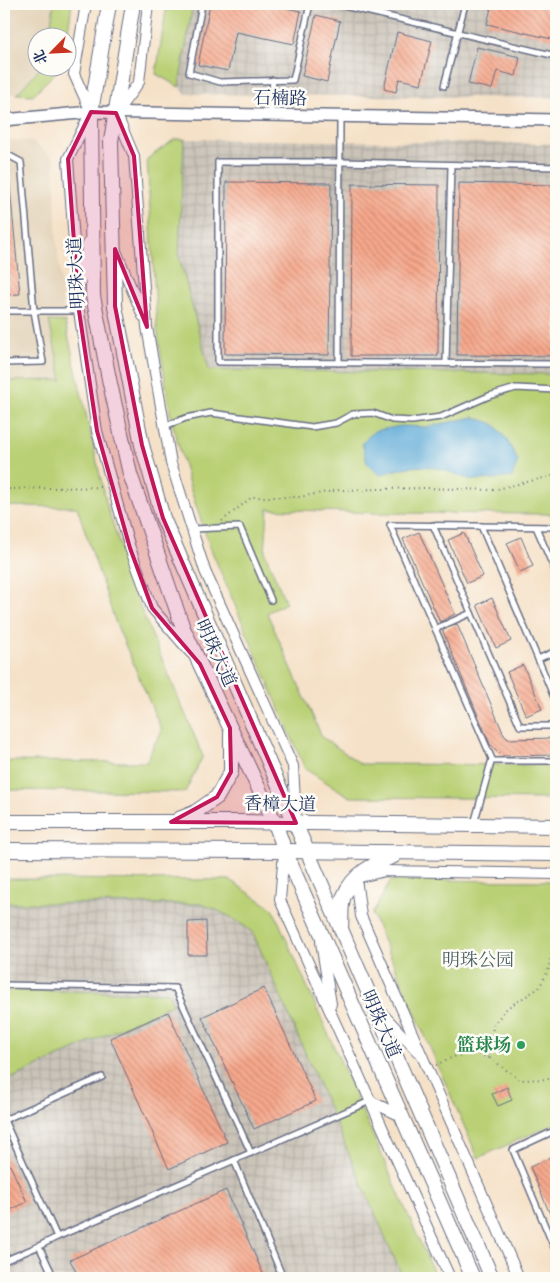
<svg xmlns="http://www.w3.org/2000/svg" width="560" height="1282" font-family="'IM FELL Double Pica','Noto Serif SC',serif">
  <style>
    .built { fill: #e2d1b6 }
    .industrial { fill: url(#industrial-grid) }
    .green { fill: #b9d074; stroke: #6a8069 }
    .water { fill: #5eabd7; stroke: #3c6d9a }
    .building { fill: url(#building-back-hatch) }
    .lines { fill: none; stroke-linecap: round; stroke-linejoin: round }
    .service-casing { stroke: #676d83; stroke-width: 8 }
    .minor-casing { stroke: #676d83; stroke-width: 12 }
    .tertiary-casing { stroke: #676d83; stroke-width: 14 }
    .secondary-casing { stroke: #676d83; stroke-width: 16 }
    .path { stroke: #676d83; stroke-width: 2; stroke-dasharray: 1 4; stroke-linecap: butt }
    .service { stroke: #fff; stroke-width: 5 }
    .minor { stroke: #fff; stroke-width: 10 }
    .tertiary { stroke: #fff; stroke-width: 11 }
    .secondary { stroke: #fff; stroke-width: 14 }
    .marked { fill: #c2185b; fill-opacity: 0.2; stroke: #c2185b; stroke-width: 4; stroke-linejoin: round }
    .leisure-dot { fill: #2e9e5b; stroke: #fdfcf7; stroke-width: 2 }
    .labels { text-anchor: middle; stroke-width: 5; stroke-linejoin: round; paint-order: stroke }
    .street-label { font-size: 18px; fill: #1b2f5e; stroke: #fdfcf7 }
    .park-label { font-size: 18px; fill: #4a5f65; stroke: #fdfcf7 }
    .leisure-label { font-size: 18px; font-weight: bold; fill: #27864d; stroke: #fdfcf7; text-anchor: end }
  </style>
  <defs>
    <pattern id="industrial-grid" width="8" height="8" patternUnits="userSpaceOnUse" patternTransform="scale(1.25)"><rect width="8" height="8" fill="#cac3b8"/><path d="M0 4h8M4 0v8" fill="none" stroke="#ada8a1"/></pattern>
    <pattern id="building-back-hatch" width="6" height="6" patternUnits="userSpaceOnUse" patternTransform="scale(1.25)"><rect width="6" height="6" fill="#f7a88b"/><path d="M-1 5l2 2M0 0l6 6M5-1l2 2" fill="none" stroke="#c78975"/></pattern>
  </defs>
  <rect width="100%" height="100%" fill="#fdfcf7"/>
  <filter id="ink" filterUnits="userSpaceOnUse"><feTurbulence type="fractalNoise" baseFrequency=".02" numOctaves="2"/><feDisplacementMap in="SourceGraphic" scale="10" xChannelSelector="R" yChannelSelector="G"/><feConvolveMatrix kernelMatrix="1 2 1 2 8 2 1 2 1" color-interpolation-filters="sRGB"/></filter>
  <filter id="wash" filterUnits="userSpaceOnUse"><feTurbulence type="fractalNoise" baseFrequency=".0096" numOctaves="4" result="noise"/><feDisplacementMap in="SourceGraphic" scale="20" xChannelSelector="R" yChannelSelector="G"/><feGaussianBlur stdDeviation="1.12" result="paint"/><feColorMatrix in="noise" values="0 0 0 0 0 0 0 0 0 0 0 0 0 0 0 0 0 1.4 0 .05"/><feComposite in="paint" operator="in"/></filter>
  <g filter="url(#wash)">
    <rect width="100%" height="100%" fill="#f5e1c7"/>
    <!-- built -->
    <g class="built">
      <path d="M4 4H54L49 37 38 38V68H40L17 94H4Z"/>
      <path d="M4 140 32 141 54 159 57 242 65 322H49L62 381H4Z"/>
    </g>
    <!-- industrial -->
    <g class="industrial">
      <path d="M192 4H556V98L186 94 179 87Z"/>
      <path d="M184 139 556 144V374L209 370 179 256Z"/>
      <path d="M4 903 201 904 229 915 242 923 253 933 403 1278H4Z"/>
    </g>
    <!-- green -->
    <g class="green">
      <path d="M54 4H72L67 37H49Z"/>
      <path d="M167 4H193L179 87 156 74Z"/>
      <path d="M40 68H60L33 95 17 94Z"/>
      <path d="M175 139H184L179 256 209 370 556 374V514L376 513 268 509 265 553 286 603 267 613 322 737 361 764 556 765V799L350 797 305 769 210 547 191 491 171 418 157 329 147 159Z"/>
      <path d="M49 321 65 322 107 506 142 612 203 756 185 792 4 790V761L147 762 153 746 162 731 115 621 77 507 4 506V381L62 380Z"/>
      <path d="M4 879 230 880 273 909 436 1278H403L253 933C238 920 221 911 201 904L4 903Z"/>
      <path d="M391 880 556 881V1123L478 1158 372 914Z"/>
      <path d="M4 990 168 993 173 1004 4 1082Z"/>
    </g>
    <!-- water -->
    <path class="water" d="M474 417 494 424 507 440 518 461 512 477C498 479 483 481 469 479 461 477 452 472 444 470 421 463 401 467 380 475L367 463 362 443 374 431 401 426 426 427Z"/>
    <g id="blocks">
      <!-- building -->
      <g class="building">
        <path d="M210 4H264L301 11 294 44 236 32 228 71 198 65Z"/>
        <path d="M492 4H556V40L487 24Z"/>
        <path d="M316 15 340 21 327 82 302 76Z"/>
        <path d="M397 32 432 41 421 84 399 79 396 92 384 89Z"/>
        <path d="M477 47 520 57 516 76 497 71 492 89 468 84Z"/>
        <path d="M4 177H9L20 294 4 295Z"/>
        <path d="M226 182 331 183 329 355 225 354Z"/>
        <path d="M459 183 556 185V356L457 355Z"/>
        <path d="M352 184 439 185 438 356H351Z"/>
        <path d="M419 532 455 614 440 622 403 539Z"/>
        <path d="M464 533 483 576 467 583 448 540Z"/>
        <path d="M521 537 533 566 520 572 507 543Z"/>
        <path d="M492 598 511 641 496 648 477 605Z"/>
        <path d="M457 624 504 735 508 739 556 738V755L502 756 490 744 443 632V630Z"/>
        <path d="M523 665 542 709 526 716 507 672Z"/>
        <path d="M206 921 207 955H188V922Z"/>
        <path d="M264 988 316 1101 254 1129 202 1017Z"/>
        <path d="M168 1012 227 1142 169 1169 110 1038Z"/>
        <path d="M507 1087 512 1100 498 1106 492 1094Z"/>
        <path d="M4 1152 27 1202 4 1213Z"/>
        <path d="M556 1155V1228L530 1167Z"/>
        <path d="M226 1190 265 1278H79L70 1260Z"/>
      </g>
    </g>
  </g>
  <g filter="url(#ink)">
    <use href="#blocks" fill-opacity="0" stroke="#676d83" stroke-width="1"/>
    <g class="lines">
      <defs>
        <g id="service">
          <path d="M202 4 189 73 220 82 293 80 310 4"/>
          <path d="M336 4 556 56"/>
          <path d="M444 86 465 4"/>
          <path d="M270 115 273 80"/>
          <path d="M4 155H8L21 162 34 311 43 362 4 363"/>
          <path d="M556 167 340 162H218V362L556 364"/>
          <path d="M4 311H79"/>
          <path d="M339 363 340 117"/>
          <path d="M446 363 451 165"/>
          <path d="M165 426 186 418 211 413 312 427 336 423 353 414 373 413 392 420 412 421 441 417 489 396 516 388 556 390"/>
          <path d="M433 525 520 726H556"/>
          <path d="M481 526 538 659"/>
          <path d="M536 527 556 573"/>
          <path d="M192 529 240 527 271 600"/>
          <path d="M435 629 471 613"/>
          <path d="M556 651 538 659 556 702"/>
          <path d="M492 761H556"/>
          <path d="M474 824 492 759 390 525 556 527"/>
          <path d="M4 985 175 988 251 1153"/>
          <path d="M4 1120 57 1237 370 1101"/>
          <path d="M4 1120 102 1077"/>
          <path d="M556 1130 513 1150 556 1252"/>
          <path d="M234 1160 283 1278"/>
          <path d="M39 1246 57 1237"/>
          <path d="M4 1261 39 1246 54 1278"/>
        </g>
        <g id="minor">
          <path d="M86 4 74 74 91 112 68 159 79 311 97 431 130 548 152 608 191 653"/>
          <path d="M148 4 139 82 116 113 134 156 147 327 171 463 205 571 293 766 296 819"/>
          <path d="M116 251 143 316"/>
          <path d="M80 283 88 243"/>
          <path d="M284 852 280 900 450 1278"/>
          <path d="M321 942 331 1004"/>
          <path d="M379 1010 417 1051"/>
          <path d="M370 1101 401 1116"/>
          <path d="M519 1278 361 916 356 878 385 871 556 874"/>
        </g>
        <path id="tertiary" d="M4 120 91 112 556 120"/>
        <g id="secondary">
          <path d="M109 4 91 112 93 296 109 379 130 474 183 628 275 823 285 851 473 1278"/>
          <path d="M133 4 111 141 115 306 142 445 163 518 492 1278"/>
          <path d="M179 819 194 813 217 797 231 772V734"/>
          <path d="M4 822H237L556 826"/>
          <path d="M4 850 285 851 556 854"/>
          <path d="M341 928C342 918 340 905 344 896 353 874 373 864 394 856"/>
        </g>
      </defs>
      <!-- service casing -->
      <use href="#service" class="service-casing"/>
      <!-- minor casing -->
      <use href="#minor" class="minor-casing"/>
      <!-- tertiary casing -->
      <use href="#tertiary" class="tertiary-casing"/>
      <!-- secondary casing -->
      <use href="#secondary" class="secondary-casing"/>
      <!-- path -->
      <g class="path">
        <path d="M4 489 104 487"/>
        <path d="M222 521 252 497H299L339 490 424 488 493 490 556 475"/>
        <path d="M490 1058 520 1080 550 1079 556 1077"/>
        <path d="M436 1065 453 1057 472 1053 490 1058 493 1025 507 1008 539 988 548 971 553 948 556 945"/>
      </g>
      <!-- service -->
      <use href="#service" class="service"/>
      <!-- minor -->
      <use href="#minor" class="minor"/>
      <!-- tertiary -->
      <use href="#tertiary" class="tertiary"/>
      <!-- secondary -->
      <use href="#secondary" class="secondary"/>
    </g>
  </g>
  <!-- marked area -->
  <path class="marked" d="M91 112 116 113 134 156 147 327 115 249V306L142 445 163 518 296 823 171 822 217 797 231 772 230 728 200 664 152 608 130 548 97 431 79 311 68 159Z"/>
  <!-- markers -->
  <circle class="leisure-dot" cx="521" cy="1045" r="5"/>
  <g class="labels">
    <!-- street labels -->
    <g class="street-label">
      <text transform="translate(280 98) rotate(1)" y="6">石楠路</text>
      <text transform="translate(76 273) rotate(-93)" y="6">明珠大道</text>
      <text transform="translate(216 653) rotate(65)" y="6">明珠大道</text>
      <text transform="translate(280 804) rotate(1)" y="6">香樟大道</text>
      <text transform="translate(381 1024) rotate(66)" y="6">明珠大道</text>
    </g>
    <!-- park labels -->
    <g class="park-label">
      <text x="478" y="966">明珠公园</text>
    </g>
    <!-- leisure labels -->
    <g class="leisure-label">
      <text x="511" y="1051">篮球场</text>
    </g>
  </g>
  <!-- margin -->
  <rect width="560" height="1282" fill="none" stroke="#fdfcf7" stroke-width="20"/>
  <!-- north arrow -->
  <g transform="translate(52 52) rotate(246)"><circle r="24" fill="#fdfcf7" stroke="#a3aaba"/>
  <path d="M0-4L9 19L0 12L-9 19Z" fill="#c8321e"/>
  <text y="-8" font-size="14" font-weight="bold" text-anchor="middle" fill="#1b2f5e">北</text>
  </g>
</svg>
